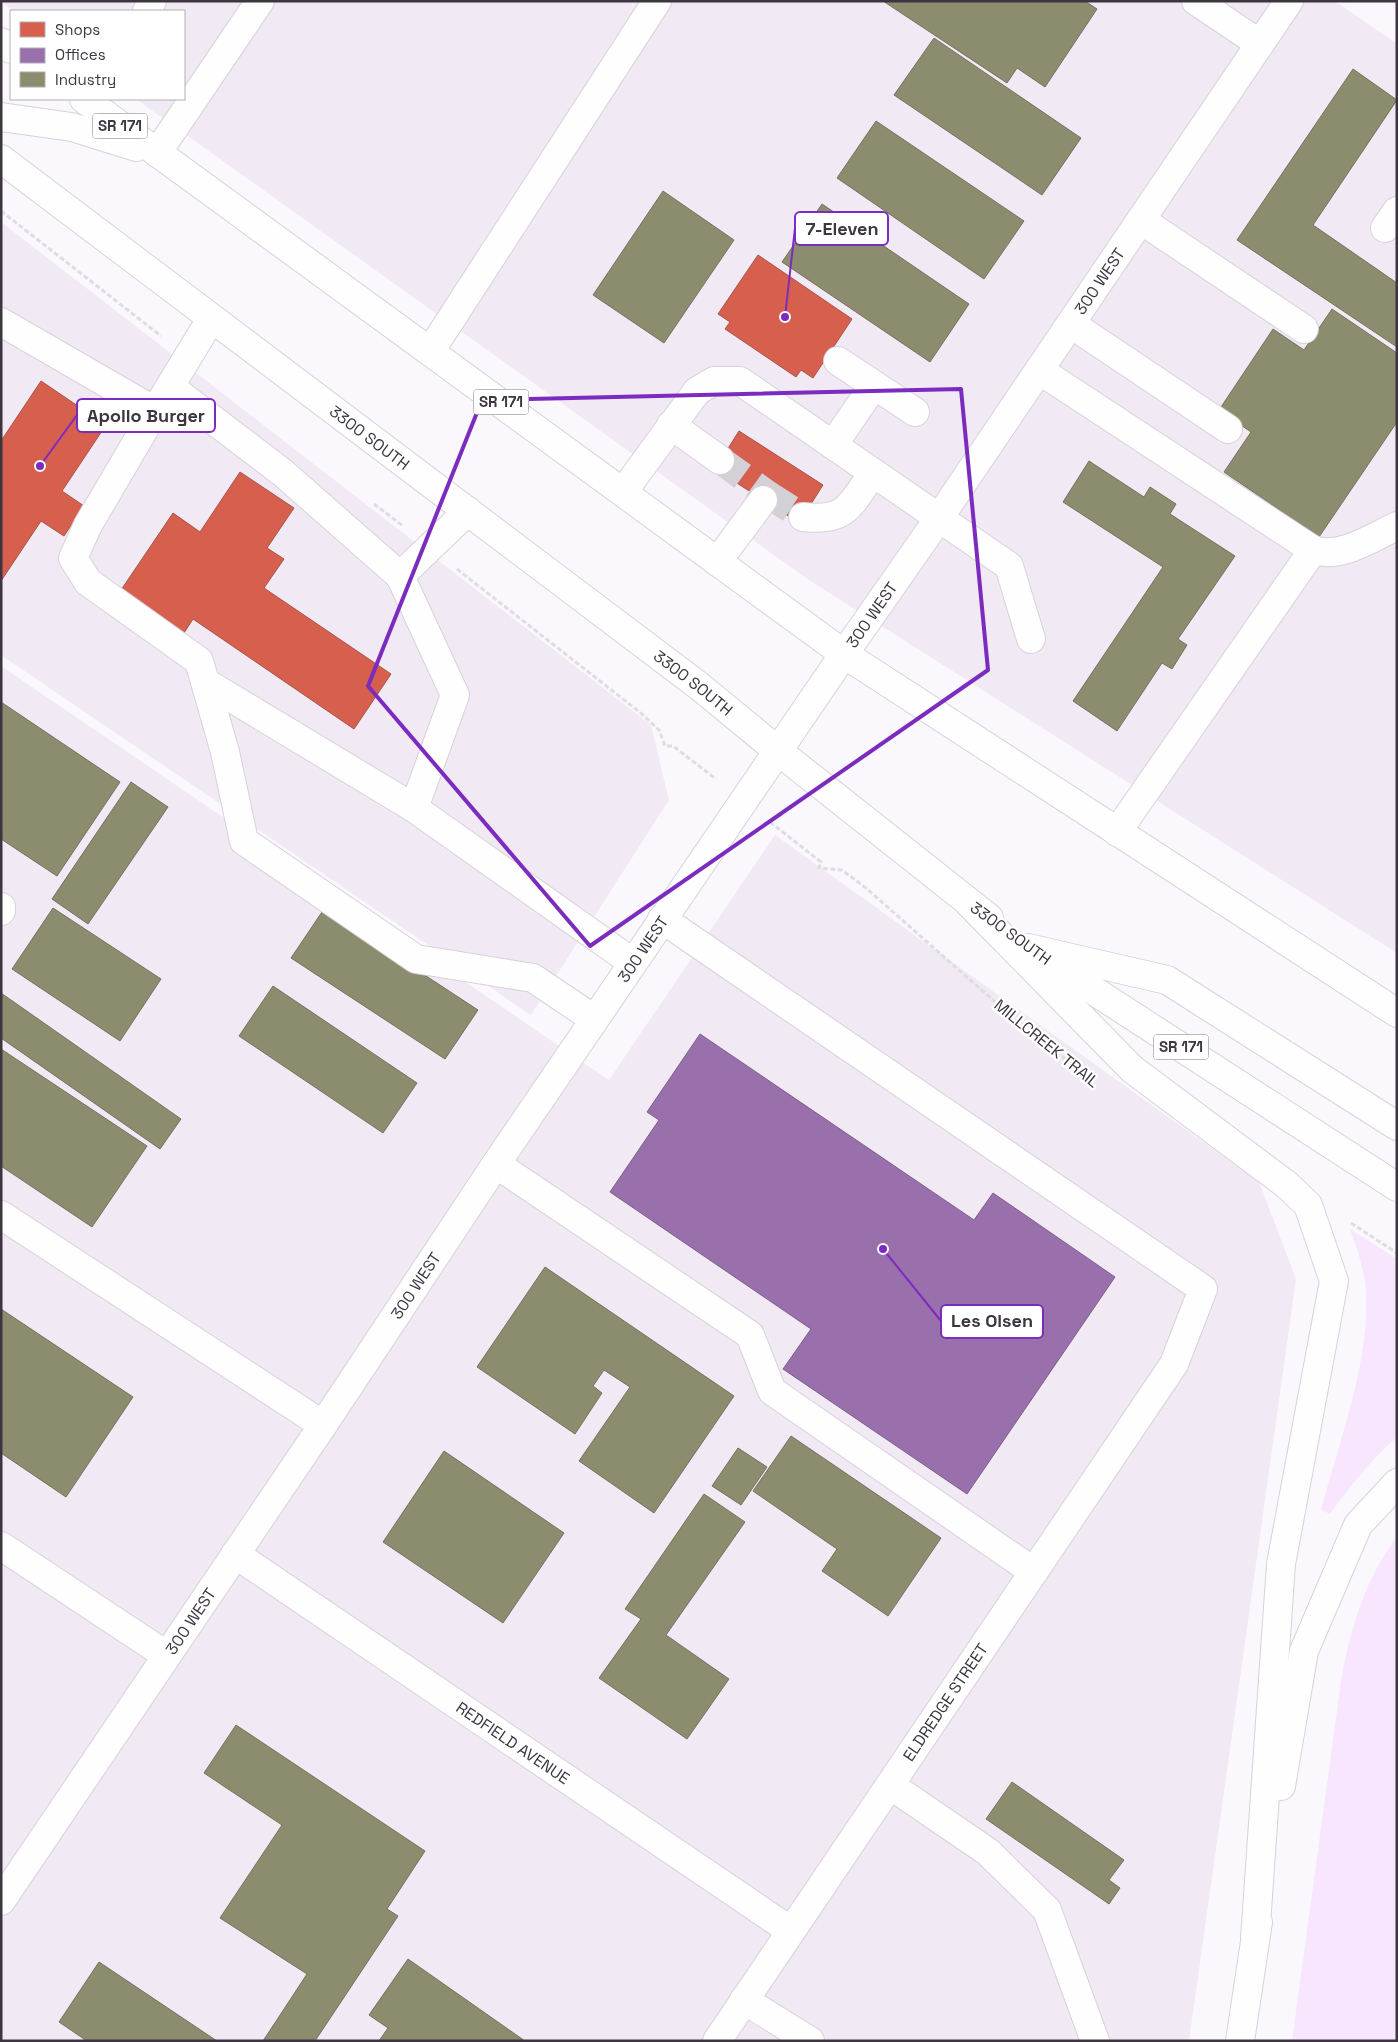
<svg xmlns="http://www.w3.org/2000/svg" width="1398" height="2042" font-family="'Space Grotesk',sans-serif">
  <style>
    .built { fill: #f1e9f4 }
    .green { fill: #f7e6fd }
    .shops { fill: #d6604d; stroke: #a85349 }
    .offices { fill: #9970ab; stroke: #7d5e8b }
    .industry { fill: #8c8c6e; stroke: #747260 }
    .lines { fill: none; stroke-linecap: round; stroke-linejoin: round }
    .minor-tunnel { stroke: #d4d1d6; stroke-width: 28; stroke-dasharray: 28 14; stroke-linecap: butt }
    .minor-casing { stroke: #d7d2d9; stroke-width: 30 }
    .major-casing { stroke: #d7d2d9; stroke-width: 30 }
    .highway-casing { stroke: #d7d2d9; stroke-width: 30 }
    .path { stroke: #dfdedf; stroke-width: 3; stroke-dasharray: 5 2.5; stroke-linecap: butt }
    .minor { stroke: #fefeff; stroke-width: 28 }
    .major { stroke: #fefeff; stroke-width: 28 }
    .highway { stroke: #fefeff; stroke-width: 28 }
    .marked { fill: none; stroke: #7b2cbf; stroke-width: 4; stroke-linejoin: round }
    .labels { text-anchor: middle; stroke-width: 5; stroke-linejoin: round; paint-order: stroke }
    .shield { fill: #fff; stroke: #777279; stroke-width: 1 }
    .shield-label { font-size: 15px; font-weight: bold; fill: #3d3540 }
    .street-label { font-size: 16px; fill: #3d3540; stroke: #fff }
    .leader { fill: none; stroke: #7b2cbf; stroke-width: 2 }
    .callout-dot { fill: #7b2cbf; stroke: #fff; stroke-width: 2 }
    .callout { fill: #fff; stroke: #7b2cbf; stroke-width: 2 }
    .callout-label { font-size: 18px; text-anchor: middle; font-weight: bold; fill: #3d3540 }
  </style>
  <rect width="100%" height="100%" fill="#faf8fc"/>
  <!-- built -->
  <g class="built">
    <path d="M1 1H1335L1397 44V953L809 580 136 99H184V11H13Z"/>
    <path d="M1 222 651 725 669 800 531 1015 1 655Z"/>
    <path d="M1 666 609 1080 775 835 1259 1182 1296 1279 1189 2041H1Z"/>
  </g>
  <!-- green -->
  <g class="green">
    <path d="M1350 1229 1397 1259V1437C1371 1460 1350 1486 1330 1514L1321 1510C1339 1442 1370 1362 1366 1292 1365 1270 1357 1250 1350 1229Z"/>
    <path d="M1397 1537V2041H1292L1342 1674C1352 1625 1366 1577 1397 1537Z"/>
  </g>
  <!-- shops -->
  <g class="shops">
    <path d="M758 255 852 319 813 378 801 370 796 377 725 329 730 322 718 314Z"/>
    <path d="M41 381 106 425 62 491 84 506 64 536 41 521 1 581V441Z"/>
    <path d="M739 431 823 485 799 523 715 469Z"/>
    <path d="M240 472 294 508 267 548 284 559 264 588 391 674 354 729 193 619 182 636 119 593 173 513 200 532Z"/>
  </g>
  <!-- offices -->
  <path class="offices" d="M700 1034 974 1220 993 1193 1115 1277 967 1494 783 1369 811 1329 610 1192 659 1120 647 1112Z"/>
  <!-- industry -->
  <g class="industry">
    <path d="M883 1H1085L1097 9 1045 87 1017 68 1007 83Z"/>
    <path d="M934 38 1081 138 1042 195 894 95Z"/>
    <path d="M1353 69 1397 100 1313 225 1397 283V347L1237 240Z"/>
    <path d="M876 121 1024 221 984 279 837 178Z"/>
    <path d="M663 191 734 240 664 343 593 295Z"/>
    <path d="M822 204 969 304 930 362 782 262Z"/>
    <path d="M1332 309 1397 353V422L1319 537 1224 472 1251 432 1219 410 1273 329 1304 350Z"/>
    <path d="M1089 461 1144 497 1150 487 1176 504 1170 514 1235 556 1178 639 1187 645 1172 669 1162 663 1117 731 1073 701 1163 567 1063 502Z"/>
    <path d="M1 702 120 782 57 876 1 839Z"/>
    <path d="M131 782 168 807 88 924 52 899Z"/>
    <path d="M53 908 161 979 120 1041 12 969Z"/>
    <path d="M324 909 478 1010 445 1059 291 958Z"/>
    <path d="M273 986 417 1083 383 1133 239 1036Z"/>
    <path d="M1 993 181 1119 160 1149 1 1038Z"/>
    <path d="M1 1049 147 1146 92 1227 1 1166Z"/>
    <path d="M545 1267 734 1396 654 1513 579 1461 630 1387 604 1370 593 1386 602 1393 575 1434 477 1367Z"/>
    <path d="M1 1309 133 1397 66 1497 1 1453Z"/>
    <path d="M791 1436 941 1538 888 1616 822 1571 837 1549 753 1491Z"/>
    <path d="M738 1448 767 1467 741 1505 712 1486Z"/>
    <path d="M444 1451 564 1533 503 1623 383 1542Z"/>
    <path d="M704 1494 745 1522 666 1635 729 1679 687 1739 599 1678 641 1619 625 1609Z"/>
    <path d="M236 1725 425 1851 387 1909 398 1916 315 2041H263L307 1974 220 1918 282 1825 204 1773Z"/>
    <path d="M1012 1782 1124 1860 1109 1880 1120 1888 1109 1904 986 1819Z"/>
    <path d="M408 1959 525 2041H379L388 2028 369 2015Z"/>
    <path d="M99 1962 217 2041H87L59 2022Z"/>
  </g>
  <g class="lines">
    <!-- minor-tunnel -->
    <g class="minor-tunnel">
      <path d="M720 460 767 494 763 500"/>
      <path d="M767 494 803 517"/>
    </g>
    <defs>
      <g id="minor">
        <path d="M1196 1 1260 44"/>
        <path d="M147 11 152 1"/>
        <path d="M157 153 260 1"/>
        <path d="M1141 220 1304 329"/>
        <path d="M1385 228 1397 211"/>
        <path d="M1 322 155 411 211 319"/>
        <path d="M1071 324 1228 429"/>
        <path d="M431 350 657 1"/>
        <path d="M838 361 915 412"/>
        <path d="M1039 370 1313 550 1117 832"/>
        <path d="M170 387 283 473 400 576"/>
        <path d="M155 411 88 525 73 558 88 582 199 661 225 752 244 841 416 959 533 978 594 1019"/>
        <path d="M671 425 720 460"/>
        <path d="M833 445 874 385"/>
        <path d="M623 492 697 391 714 381H740L1009 566 1031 639"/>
        <path d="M803 517C847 522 850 505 873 473"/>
        <path d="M1313 550C1342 559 1371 538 1397 526"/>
        <path d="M717 562 763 500"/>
        <path id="s1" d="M844 654 939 518 1289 1"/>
        <path d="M205 682 414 808 632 962"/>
        <path d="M414 808 455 695 400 576 468 511"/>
        <path d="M1 907V911"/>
        <path d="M662 919 1203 1289 1174 1364 717 2041"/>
        <path d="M496 1164 750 1335 772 1391 1034 1572"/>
        <path d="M1 1215 323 1425"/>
        <path d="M1 1546 166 1655"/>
        <path id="s2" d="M235 1554 791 1931"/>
        <path d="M890 1785 988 1852 1047 1910 1095 2041"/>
        <path d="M744 2000 810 2041"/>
      </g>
      <g id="major">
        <path d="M1 42 11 49"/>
        <path d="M84 99 844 654 1397 1013"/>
        <path d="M1 117 72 127 136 147"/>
        <path id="s3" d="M1 159 699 686 778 751 989 918"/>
        <path d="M1031 950 1397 1187"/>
        <path id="s4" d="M1 1901 323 1425 496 1164 844 654"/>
      </g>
      <g id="highway">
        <path d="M969 903 1132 1069 1287 1185 1308 1205 1334 1281 1281 1564 1255 1939"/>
        <path d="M1028 948 1167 980 1397 1126"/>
        <path d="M1281 1786 1304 1651 1358 1525 1397 1483"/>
        <path d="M1240 2041 1258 1922"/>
      </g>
    </defs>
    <!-- minor casing -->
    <use href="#minor" class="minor-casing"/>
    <!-- major casing -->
    <use href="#major" class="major-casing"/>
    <!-- highway casing -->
    <use href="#highway" class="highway-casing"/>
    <!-- path -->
    <g class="path">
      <path d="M1 211 161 336"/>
      <path d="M374 504 403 526"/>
      <path d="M457 569 642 714 659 730 665 746H673L716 779"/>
      <path d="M770 822 821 862 819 868 842 870 866 888 1003 1009 1093 1081"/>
      <path d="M1351 1223 1397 1253"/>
    </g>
    <!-- minor -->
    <use href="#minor" class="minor"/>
    <!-- major -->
    <use href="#major" class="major"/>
    <!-- highway -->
    <use href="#highway" class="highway"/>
  </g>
  <!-- marked area -->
  <path class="marked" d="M961 389 988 670 590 946 368 686 482 400Z"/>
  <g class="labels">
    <!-- shield labels -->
    <g class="shield">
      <rect x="92.5" y="113.5" width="55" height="25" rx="4"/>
      <rect x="473.5" y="389.5" width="55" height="25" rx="4"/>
      <rect x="1153.5" y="1034.5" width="55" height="25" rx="4"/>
    </g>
    <g class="shield-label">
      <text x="120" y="131">SR 171</text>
      <text x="501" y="407">SR 171</text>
      <text x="1181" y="1052">SR 171</text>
    </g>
    <!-- street labels -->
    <g class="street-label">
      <text dy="6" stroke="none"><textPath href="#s1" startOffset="452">300 WEST</textPath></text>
      <text dy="6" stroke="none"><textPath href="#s3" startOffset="462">3300 SOUTH</textPath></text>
      <text dy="6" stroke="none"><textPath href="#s1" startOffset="48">300 WEST</textPath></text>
      <text dy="6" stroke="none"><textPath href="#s3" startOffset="868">3300 SOUTH</textPath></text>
      <text transform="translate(1011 933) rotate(36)" y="6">3300 SOUTH</text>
      <text dy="6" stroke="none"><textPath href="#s4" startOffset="1148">300 WEST</textPath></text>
      <text transform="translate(1047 1043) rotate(39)" y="6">MILLCREEK TRAIL</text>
      <text dy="6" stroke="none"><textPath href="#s4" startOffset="742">300 WEST</textPath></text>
      <text dy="6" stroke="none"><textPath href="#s4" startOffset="338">300 WEST</textPath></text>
      <text transform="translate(945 1702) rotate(-56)" y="6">ELDREDGE STREET</text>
      <text dy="6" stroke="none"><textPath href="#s2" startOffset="336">REDFIELD AVENUE</textPath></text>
    </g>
  </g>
  <!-- callouts -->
  <path class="leader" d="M785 317L795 228M40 466L77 415M883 1249L941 1321"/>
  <g class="callout-dot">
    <circle cx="785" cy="317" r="5"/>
    <circle cx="40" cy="466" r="5"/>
    <circle cx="883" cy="1249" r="5"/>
  </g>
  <g class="callout">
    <rect x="795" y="212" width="93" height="33" rx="5"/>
    <rect x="77" y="399" width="138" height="33" rx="5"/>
    <rect x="941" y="1305" width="102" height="33" rx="5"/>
  </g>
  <g class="callout-label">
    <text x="842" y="235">7-Eleven</text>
    <text x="146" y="422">Apollo Burger</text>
    <text x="992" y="1327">Les Olsen</text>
  </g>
  <!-- border -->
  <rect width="1398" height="2042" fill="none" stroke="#3d3540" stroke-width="5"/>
  <!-- legend -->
  <rect x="10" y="10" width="175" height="90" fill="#ffffff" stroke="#b1aeb3"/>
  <rect x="20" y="22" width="25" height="15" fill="#d6604d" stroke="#b1aeb3"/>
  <text x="55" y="35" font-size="15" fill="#3d3540">Shops</text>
  <rect x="20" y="48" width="25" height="15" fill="#9970ab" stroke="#b1aeb3"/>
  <text x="55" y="60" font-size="15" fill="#3d3540">Offices</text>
  <rect x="20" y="72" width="25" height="15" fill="#8c8c6e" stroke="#b1aeb3"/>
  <text x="55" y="85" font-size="15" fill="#3d3540">Industry</text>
</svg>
